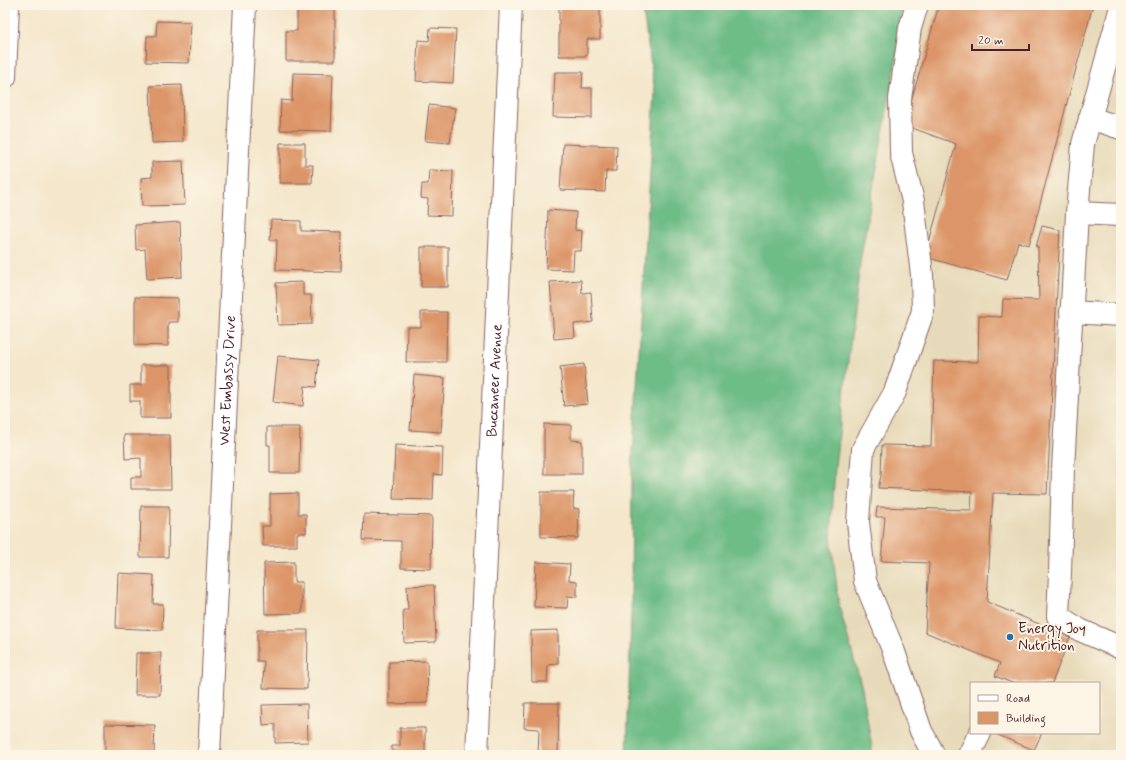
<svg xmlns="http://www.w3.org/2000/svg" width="1126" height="760" font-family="Mynerve,sans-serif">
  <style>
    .built { fill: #e7daba; fill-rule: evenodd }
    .forest { fill: #6ebc86; stroke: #5c6e58 }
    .building { fill: #dc9567 }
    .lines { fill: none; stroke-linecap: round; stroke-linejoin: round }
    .minor-casing { stroke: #866563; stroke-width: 24 }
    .highway-casing { stroke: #866563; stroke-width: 24 }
    .minor { stroke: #fff; stroke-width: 22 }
    .highway { stroke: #fff; stroke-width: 22 }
    .poi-dot { fill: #1f6fb2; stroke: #fcf5e5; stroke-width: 1.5 }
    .labels { text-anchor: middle; stroke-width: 4; stroke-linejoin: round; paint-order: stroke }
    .street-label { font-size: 15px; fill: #4a1f2b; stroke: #fcf5e5 }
    .poi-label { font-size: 15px; fill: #4a1f2b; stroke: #fcf5e5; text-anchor: start }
  </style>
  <rect width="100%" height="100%" fill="#fcf5e5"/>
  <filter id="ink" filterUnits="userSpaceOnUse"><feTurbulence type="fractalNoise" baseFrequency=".025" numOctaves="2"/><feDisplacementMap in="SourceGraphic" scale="8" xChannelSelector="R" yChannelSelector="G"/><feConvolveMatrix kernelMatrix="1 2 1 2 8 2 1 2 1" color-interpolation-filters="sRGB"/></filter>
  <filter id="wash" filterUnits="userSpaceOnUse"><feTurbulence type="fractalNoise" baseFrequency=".012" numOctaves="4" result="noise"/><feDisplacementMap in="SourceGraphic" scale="16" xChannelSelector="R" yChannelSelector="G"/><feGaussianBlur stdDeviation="0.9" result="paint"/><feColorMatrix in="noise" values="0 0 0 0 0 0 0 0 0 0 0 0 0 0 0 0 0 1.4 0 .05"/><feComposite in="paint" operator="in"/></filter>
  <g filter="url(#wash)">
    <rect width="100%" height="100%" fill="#f4e7cc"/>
    <!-- built -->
    <path class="built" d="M902 5H1121V755H871L872 748 862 688 839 606 831 537 835 466 861 256 899 44ZM971 683H1099V733H971Z"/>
    <!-- forest -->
    <path class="forest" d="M642 5H902L899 44 861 256 835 466 831 537 839 606 862 688 872 748 871 755H627L631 617 632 467 655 92Z"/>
    <g id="blocks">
      <!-- building -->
      <g class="building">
        <path d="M297 5H335V61H286V31H297Z"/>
        <path d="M559 5H600V39H587V56H559Z"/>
        <path d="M939 5H1093L1029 245 1018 242 1007 280 925 257 956 144 904 125Z"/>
        <path d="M157 21 191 22 189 63 146 62 147 36H156Z"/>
        <path d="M430 28 456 29 453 83 416 81 418 40 429 41Z"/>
        <path d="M555 72H583L582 88H592V118L553 117Z"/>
        <path d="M293 73 333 74 331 131 280 130 281 100 292 101Z"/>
        <path d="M182 85 183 142 152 143 150 86Z"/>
        <path d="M429 105 455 108 450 143 425 141Z"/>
        <path d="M280 143H305V165H313L312 183H280Z"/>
        <path d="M563 144 617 146 616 171H606L605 192 560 190Z"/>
        <path d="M183 161 185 205 142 206 141 178 152 177V162Z"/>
        <path d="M429 170 453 171 452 216 427 215 428 199 421 198 422 184H428Z"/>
        <path d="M548 210 576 212 575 230 582 231 581 251H574L573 270 546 269Z"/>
        <path d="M271 220 301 221V231L342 232 341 272 276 270 277 240H270Z"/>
        <path d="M180 222 182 277 147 279 145 249 136 250 135 225Z"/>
        <path d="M1042 226 1060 230 1047 494 993 493 987 602 1070 637 1052 683H1012L995 676 1000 663 925 632 929 563 881 561 885 517H876L877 507 971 510 972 492 878 488 881 476 882 445 931 446 934 361 978 362 979 316 1002 317 1003 299 1039 300 1038 247H1036Z"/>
        <rect x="421" y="247" width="27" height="40"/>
        <path d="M581 280 582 293 591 292 593 322 574 324 575 337 554 339 550 282Z"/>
        <path d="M303 282V295H311L312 324 278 325 276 283Z"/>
        <path d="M135 297 178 298V322H168V346L135 345Z"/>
        <path d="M421 312H447L446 362H406L407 327H421Z"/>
        <path d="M278 356 319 360 316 387 305 386 303 406 273 402Z"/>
        <path d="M584 364 588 404 564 406 560 367Z"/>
        <path d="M141 365H171V418H140V401H130V385H141Z"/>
        <path d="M414 375 445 378 441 432 410 430Z"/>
        <path d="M544 424 571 425V440L582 441V474H544Z"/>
        <path d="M267 427H300L299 473H270V445H267Z"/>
        <path d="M124 435H170L171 489H131V477H141V458L125 459Z"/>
        <path d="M395 445 443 447 442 475 434 474 433 500 393 499Z"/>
        <path d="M541 492H574L573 508 579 509 578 538 541 537Z"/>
        <path d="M298 493V514H306V533H297V546H263L262 526H270V494Z"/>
        <path d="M141 506H169L168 557H140Z"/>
        <path d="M364 514 432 516 431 569 401 568V541L363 540Z"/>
        <path d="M294 562V582H302V613L265 614 264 563Z"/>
        <path d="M536 562 570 564 569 580 577 581V597L568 596 567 608 534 607Z"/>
        <path d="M118 573 154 575 153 604H163L162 630 116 628Z"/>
        <path d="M434 585 436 642 404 643 403 610H408L407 586Z"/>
        <path d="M257 630H308L307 689 263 688 264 661H257Z"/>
        <path d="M558 630V664L548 665 547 682H532L531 631Z"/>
        <path d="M136 653H161L160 695H135Z"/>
        <path d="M427 661 428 703 389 704V662Z"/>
        <path d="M525 703H559L558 755H538L539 729 524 728Z"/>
        <path d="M307 704 308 742 275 743V724L263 725 262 705Z"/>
        <path d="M105 724 155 725 154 755H105Z"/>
        <path d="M400 728H425V755H392V746H400Z"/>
        <path d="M993 733H1042L1034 750Z"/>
      </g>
    </g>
  </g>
  <g filter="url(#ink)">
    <use href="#blocks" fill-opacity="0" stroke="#866563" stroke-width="1"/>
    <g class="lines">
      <defs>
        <g id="minor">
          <path d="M917 5 910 28 900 99 901 153 913 201 922 275 923 311 895 392 863 449 858 522 865 581 894 652 921 731 934 755"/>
          <path d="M1121 7 1083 144 1077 213 1063 469 1060 573 1058 616 1080 630 1121 648"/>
          <path d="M1090 118 1121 128"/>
          <path d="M1077 213 1121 215"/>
          <path d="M1071 312 1121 315"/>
          <path id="s1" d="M209 755 245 5"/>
          <path id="s2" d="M477 755 511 5"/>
          <path d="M969 755 980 733"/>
        </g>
        <path id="highway" d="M5 77 8 5"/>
      </defs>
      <!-- minor casing -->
      <use href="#minor" class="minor-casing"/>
      <!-- highway casing -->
      <use href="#highway" class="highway-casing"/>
      <!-- minor -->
      <use href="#minor" class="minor"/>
      <!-- highway -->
      <use href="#highway" class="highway"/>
    </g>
  </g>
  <!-- markers -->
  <circle class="poi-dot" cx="1010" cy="637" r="4"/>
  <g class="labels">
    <!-- street labels -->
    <g class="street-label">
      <text dy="5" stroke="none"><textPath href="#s1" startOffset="375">West Embassy Drive</textPath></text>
      <text dy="5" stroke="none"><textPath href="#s2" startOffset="375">Buccaneer Avenue</textPath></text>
    </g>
    <!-- poi labels -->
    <g class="poi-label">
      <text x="1018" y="633">Energy Joy<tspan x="1018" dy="17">Nutrition</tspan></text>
    </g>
  </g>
  <!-- margin -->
  <rect width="1126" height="760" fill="none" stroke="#fcf5e5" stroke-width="20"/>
  <!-- legend -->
  <rect x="970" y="682" width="130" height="52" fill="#fcf5e5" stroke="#b59f9b"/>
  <rect x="978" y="695" width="20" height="6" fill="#ffffff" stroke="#b59f9b"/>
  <text x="1006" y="702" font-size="12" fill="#4a1f2b">Road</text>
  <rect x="978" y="712" width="20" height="12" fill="#dc9567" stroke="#b59f9b"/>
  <text x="1006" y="722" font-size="12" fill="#4a1f2b">Building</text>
  <!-- scale -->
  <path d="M972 44v6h57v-6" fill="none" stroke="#4a1f2b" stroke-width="2"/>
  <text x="978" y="44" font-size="12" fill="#4a1f2b" stroke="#fcf5e5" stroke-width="3" paint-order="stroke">20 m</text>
</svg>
